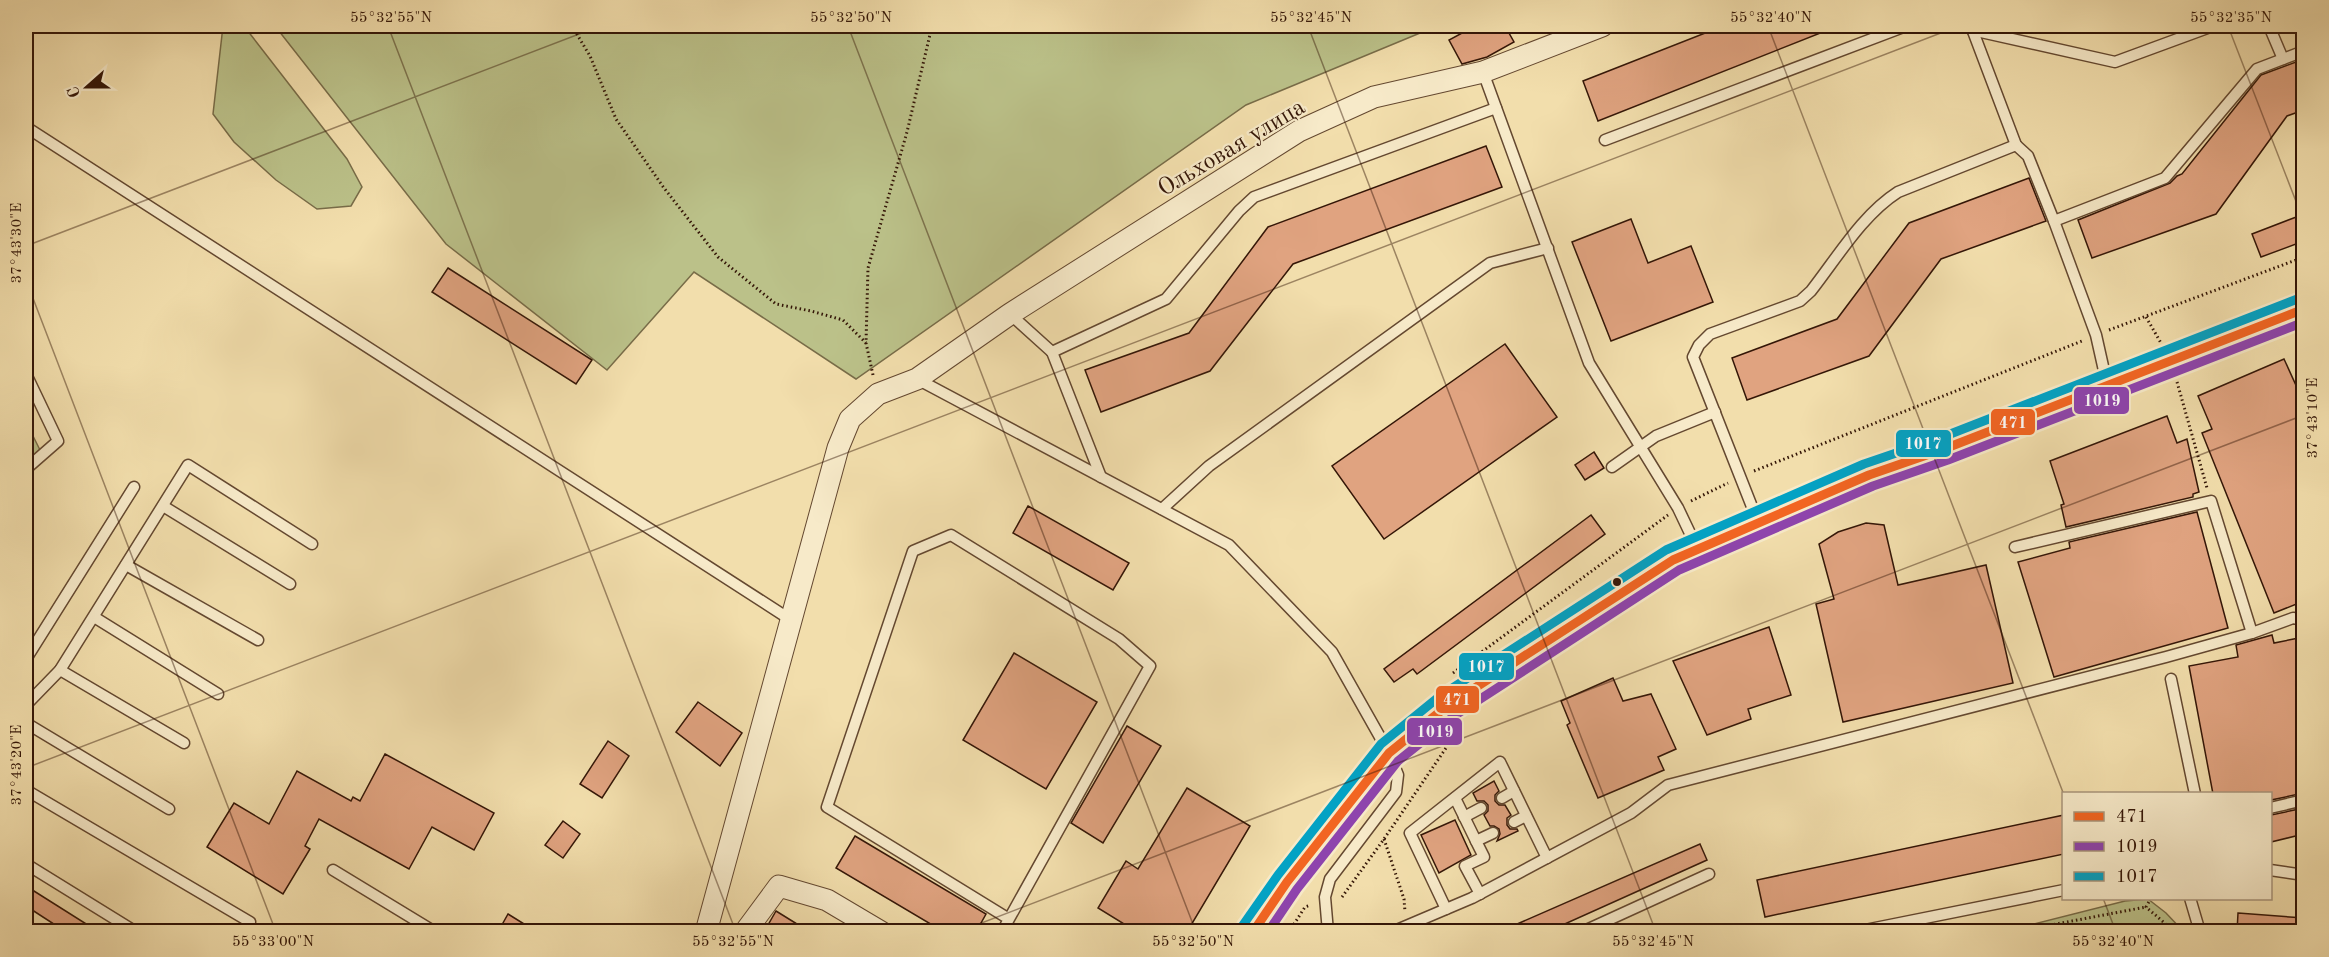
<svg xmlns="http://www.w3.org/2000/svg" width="2329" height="957" font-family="'Old Standard TT',serif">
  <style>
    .green { fill: #bbc189; stroke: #786c48; stroke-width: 1.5 }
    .building { fill: #e0a380; stroke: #341607; stroke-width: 1.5 }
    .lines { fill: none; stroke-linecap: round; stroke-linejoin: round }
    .service-casing { stroke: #644830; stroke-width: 13 }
    .minor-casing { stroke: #644830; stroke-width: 23 }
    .tertiary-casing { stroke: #644830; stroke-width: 29 }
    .path { stroke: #341607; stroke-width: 3; stroke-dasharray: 1.5 3; stroke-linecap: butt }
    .service { stroke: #f7eac9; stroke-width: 10 }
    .minor { stroke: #f7eac9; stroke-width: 21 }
    .tertiary { stroke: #f7eac9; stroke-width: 27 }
    .bus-1-casing { stroke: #f7eac9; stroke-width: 14 }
    .bus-2-casing { stroke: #f7eac9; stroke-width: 14 }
    .bus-3-casing { stroke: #f7eac9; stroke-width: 14 }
    .bus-1 { stroke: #f26522; stroke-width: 9 }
    .bus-2 { stroke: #8e44ad; stroke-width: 9 }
    .bus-3 { stroke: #03a2c4; stroke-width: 9 }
    .ticks { fill: none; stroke: #341607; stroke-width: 1.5; stroke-opacity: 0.45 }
    .bus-dot { fill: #341607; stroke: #f7eac9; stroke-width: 2 }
    .labels { text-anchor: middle; stroke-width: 4.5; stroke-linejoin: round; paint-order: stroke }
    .street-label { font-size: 24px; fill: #341607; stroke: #f7eac9 }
    .line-badge { stroke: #f7eac9; stroke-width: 2 }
    .badge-label { font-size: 16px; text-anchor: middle; font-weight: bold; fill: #fff }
    .neatline { fill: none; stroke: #341607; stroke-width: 2 }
    .ticks-label { font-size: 15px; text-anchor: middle; fill: #341607 }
  </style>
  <rect width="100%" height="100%" fill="#f2deac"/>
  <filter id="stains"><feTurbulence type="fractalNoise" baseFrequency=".00333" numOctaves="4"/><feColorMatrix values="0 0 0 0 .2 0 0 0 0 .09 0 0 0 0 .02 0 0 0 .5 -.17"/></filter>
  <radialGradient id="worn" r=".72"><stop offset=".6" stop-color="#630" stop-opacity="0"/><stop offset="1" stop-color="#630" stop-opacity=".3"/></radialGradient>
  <!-- green -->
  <g class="green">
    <path d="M223 26H244L347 159 362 187 351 206 317 209 276 180 234 142 213 114Z"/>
    <path d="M275 26H1437L1246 105 856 379 694 272 607 370 446 244Z"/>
    <path d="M26 422 44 458 26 473Z"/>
    <path d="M2148 899 2166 913 2183 931H2006L2125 901Z"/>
  </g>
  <!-- building -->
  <g class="building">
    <path d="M1475 26H1505L1514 42 1487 57 1462 64 1449 40Z"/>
    <path d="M1723 26H1838L1598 121 1583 81Z"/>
    <path d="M2304 59V110L2287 116 2216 214 2092 258 2078 220 2170 183 2177 176 2182 174 2261 75Z"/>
    <path d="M1486 146 1502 187 1293 264 1210 371 1101 412 1085 370 1189 333 1268 227Z"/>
    <path d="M2029 178 2046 221 1941 259 1869 356 1747 400 1732 358 1837 319 1909 223Z"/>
    <path d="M2304 214V241L2261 257 2252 234Z"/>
    <path d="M1631 219 1648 263 1691 246 1713 302 1611 341 1572 242Z"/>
    <path d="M448 268 592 360 576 384 432 292Z"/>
    <path d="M1505 344 1557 417 1384 539 1332 466Z"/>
    <path d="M2284 359 2304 403V601L2274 613 2202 433 2212 429 2198 396Z"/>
    <path d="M2167 416 2177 443 2187 439 2199 492 2193 494V497L2066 527 2061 505 2064 504 2050 461Z"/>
    <path d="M1594 452 1604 468 1585 480 1575 465Z"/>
    <path d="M1028 506 1129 563 1113 590 1013 533Z"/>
    <path d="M2197 512 2228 628 2054 677 2018 562 2070 548 2069 542Z"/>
    <path d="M1591 515 1605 534 1417 674 1413 669 1394 682 1384 669Z"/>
    <path d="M1866 523 1884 525 1898 585 1986 565 2013 683 1843 722 1816 604 1834 599 1819 544 1838 532Z"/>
    <path d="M1769 627 1791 695 1748 709 1751 719 1707 735 1673 661Z"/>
    <path d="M2272 635 2274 643 2304 637V793L2271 800V794H2213L2189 666 2238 657 2236 645Z"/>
    <path d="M1014 653 1097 702 1046 789 963 740Z"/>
    <path d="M1613 678 1623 701 1651 694 1676 749 1658 757 1664 770 1598 798 1567 725 1570 723 1561 701Z"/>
    <path d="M698 702 742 733 720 766 676 732Z"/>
    <path d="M1127 726 1161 746 1103 843 1071 823Z"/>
    <path d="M608 741 629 756 602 798 580 784Z"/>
    <path d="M385 754 494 813 474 850 432 827 409 869 319 819 305 846 310 849 283 894 207 847 234 803 269 824 297 771 351 801 353 797 360 801Z"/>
    <path d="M1494 781 1499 791 1495 795V801L1499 805H1505L1511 815 1507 818V825L1510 829H1517L1518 831 1497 841 1500 834 1499 829 1494 826H1490L1484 815 1488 811V805L1484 801H1477L1473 793Z"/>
    <path d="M1187 788 1250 826 1187 932H1165L1154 925 1151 932H1137L1098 908 1126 861 1138 869Z"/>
    <path d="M2304 808V834L2271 842V815Z"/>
    <path d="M2064 815V854L1765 917 1757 880Z"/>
    <path d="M1455 820 1471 855 1439 873 1421 835Z"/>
    <path d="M563 821 580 834 563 858 545 845Z"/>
    <path d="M855 836 986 914 976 932H944L836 868Z"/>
    <path d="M1700 844 1707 860 1547 932H1499Z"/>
    <path d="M26 886 99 932H66L26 906Z"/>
    <path d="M776 911 810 932H764Z"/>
    <path d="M2238 913 2304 918V932H2237Z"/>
    <path d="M508 914 537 932H498Z"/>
  </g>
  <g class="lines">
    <defs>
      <g id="service">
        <path d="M1556 26 1561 41"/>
        <path d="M1971 26 2016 145"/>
        <path d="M2269 26 2283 59"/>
        <path d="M1972 30 2115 62 2213 26"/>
        <path d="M1483 72 1589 363 1678 508 1697 548"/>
        <path d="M26 127 791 620"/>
        <path d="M1605 140 1906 26"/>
        <path d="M2054 221 2165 178 2257 69 2304 51"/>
        <path d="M1010 314 1052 352 1166 299 1239 211 1254 197 1496 108"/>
        <path d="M1052 352 1101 477"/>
        <path d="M26 374 58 441 26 469"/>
        <path d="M917 379 1229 545 1332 652 1389 753 1398 775 1396 792 1330 879 1325 897 1328 932"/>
        <path d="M1612 467 1656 436 1715 412"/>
        <path d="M163 506 290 584"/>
        <path d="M1162 509 1209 466 1490 263 1548 248"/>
        <path d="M1758 522 1693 357 1699 345 1710 334 1800 301 1811 291C1837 258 1862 215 1898 192L2016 145 2028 156 2054 221 2096 335 2107 384"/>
        <path d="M2015 547 2211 501 2252 633"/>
        <path d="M126 565 258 640"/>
        <path d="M94 617 218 694"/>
        <path d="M26 659 134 487"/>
        <path d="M60 670 184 743"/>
        <path d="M2171 679 2195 794"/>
        <path d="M26 705 60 670 188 465 312 544"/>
        <path d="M26 723 169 809"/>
        <path d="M26 790 250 922"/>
        <path d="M1455 798 1476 841"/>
        <path d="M1502 798 1514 791"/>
        <path d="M2270 808 2304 800"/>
        <path d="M1464 817 1481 808"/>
        <path d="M1514 822 1526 816"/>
        <path d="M26 864 136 932"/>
        <path d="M333 870 435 932"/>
        <path d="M2270 870 2304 875"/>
        <path d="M1480 894 1465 866 1484 857 1476 841 1493 833"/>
        <path d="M2190 898 2200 932"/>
        <path d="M1446 909 1410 833 1500 762 1547 858"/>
        <path d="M1002 932 1009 919 1150 666 1119 639 951 535 913 551 827 807 1009 919"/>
        <path d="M1392 932 1472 898 1631 813 1668 785 2166 657 2252 633 2293 618 2304 620"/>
        <path d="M1582 932 1709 874"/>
        <path d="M1855 932 2064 890"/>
      </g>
      <g id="minor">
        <path d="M706 932 838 448 850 419 878 394 917 379 1010 314 1299 131 1374 97 1483 72 1602 26"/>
        <path d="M745 932 779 886 827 900 881 932"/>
      </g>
      <path id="tertiary" d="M1253 932 1287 882 1389 753 1447 706 1673 560 1697 548 1869 475 1944 449 2304 309"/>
    </defs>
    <!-- service casing -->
    <use href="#service" class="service-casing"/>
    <!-- minor casing -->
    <use href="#minor" class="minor-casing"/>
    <!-- tertiary casing -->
    <use href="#tertiary" class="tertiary-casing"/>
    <!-- path -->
    <g class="path">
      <path d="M572 26 590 56 616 119 664 188 718 257 776 304 811 311 843 320 866 343"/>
      <path d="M2146 317 2161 343"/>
      <path d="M2109 330 2304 257"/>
      <path d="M873 375 866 343 868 268 907 132 932 26"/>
      <path d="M2177 382 2207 488"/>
      <path d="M1754 471 2082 341"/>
      <path d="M1691 501 1728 483"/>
      <path d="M1453 673 1668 515"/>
      <path d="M1384 839 1404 899 1405 912"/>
      <path d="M1342 897 1384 839 1461 726"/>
      <path d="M2151 898 2146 907 2175 932"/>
      <path d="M1289 932 1305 907 1311 905"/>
      <path d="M2014 932 2146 907"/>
    </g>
    <!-- service -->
    <use href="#service" class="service"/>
    <!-- minor -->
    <use href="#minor" class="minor"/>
    <!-- tertiary -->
    <use href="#tertiary" class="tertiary"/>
    <defs>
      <path id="bus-1" d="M1253 932 1287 882 1389 753 1447 706 1673 560 1869 475 1944 449 2304 309"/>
      <path id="bus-2" d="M1268 932 1297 889 1398 761 1454 716 1679 570 1873 486 1948 460 2304 322"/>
      <path id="bus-3" d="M1243 925 1278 875 1381 744 1440 696 1666 550 1864 464 1940 438 2300 298"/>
    </defs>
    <!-- bus-1 casing -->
    <use href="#bus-1" class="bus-1-casing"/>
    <!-- bus-2 casing -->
    <use href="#bus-2" class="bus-2-casing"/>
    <!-- bus-3 casing -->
    <use href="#bus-3" class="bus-3-casing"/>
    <!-- bus-1 -->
    <use href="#bus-1" class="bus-1"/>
    <!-- bus-2 -->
    <use href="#bus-2" class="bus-2"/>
    <!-- bus-3 -->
    <use href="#bus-3" class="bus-3"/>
  </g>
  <!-- ticks -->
  <path class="ticks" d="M388 26 736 932M848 26 1196 932M1308 26 1656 932M1768 26 2064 795M2228 26 2304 222M26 246 600 26M26 280 276 932M26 768 1959 26M2103 898 2116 932M958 932 2304 415"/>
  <!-- markers -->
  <circle class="bus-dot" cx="1617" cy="582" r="5"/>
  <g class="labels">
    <!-- street labels -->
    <g class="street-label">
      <text transform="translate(1231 147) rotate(-31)" y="8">Ольховая улица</text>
    </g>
  </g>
  <g class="line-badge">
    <rect x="2073" y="386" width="57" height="29" rx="6" fill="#8e44ad"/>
    <rect x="1990" y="408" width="46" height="28" rx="6" fill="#f26522"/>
    <rect x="1895" y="429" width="57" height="29" rx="6" fill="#03a2c4"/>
    <rect x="1458" y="652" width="57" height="29" rx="6" fill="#03a2c4"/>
    <rect x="1435" y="685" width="45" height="29" rx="6" fill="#f26522"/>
    <rect x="1406" y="717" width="57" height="29" rx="6" fill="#8e44ad"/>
  </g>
  <g class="badge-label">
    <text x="2102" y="406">1019</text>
    <text x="2013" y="428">471</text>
    <text x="1923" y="449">1017</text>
    <text x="1486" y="672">1017</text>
    <text x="1457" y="705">471</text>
    <text x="1435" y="737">1019</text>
  </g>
  <!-- margin -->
  <rect width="2329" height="957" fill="none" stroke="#f2deac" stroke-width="66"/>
  <!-- legend -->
  <rect x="2062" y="792" width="210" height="108" fill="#f7eac9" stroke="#a9957b" stroke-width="1.5"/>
  <rect x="2074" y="812" width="30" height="9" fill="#f26522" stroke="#a9957b" stroke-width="1.5"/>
  <text x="2116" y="822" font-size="18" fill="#341607">471</text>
  <rect x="2074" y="842" width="30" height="9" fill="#8e44ad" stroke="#a9957b" stroke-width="1.5"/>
  <text x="2116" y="852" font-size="18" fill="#341607">1019</text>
  <rect x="2074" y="872" width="30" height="9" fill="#03a2c4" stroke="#a9957b" stroke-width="1.5"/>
  <text x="2116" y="882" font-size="18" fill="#341607">1017</text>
  <!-- north arrow -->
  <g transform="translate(87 87) rotate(249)" stroke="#f7eac9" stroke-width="4.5" paint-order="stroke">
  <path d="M0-4.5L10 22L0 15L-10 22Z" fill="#341607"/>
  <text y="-9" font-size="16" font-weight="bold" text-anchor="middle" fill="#341607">С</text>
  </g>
  <rect x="33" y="33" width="2263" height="891" class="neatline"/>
  <g class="ticks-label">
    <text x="391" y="22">55°32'55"N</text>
    <text x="851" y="22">55°32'50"N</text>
    <text x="1311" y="22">55°32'45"N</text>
    <text x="1771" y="22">55°32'40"N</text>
    <text x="2231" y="22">55°32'35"N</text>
    <text transform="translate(16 243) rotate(-90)" y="5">37°43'30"E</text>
    <text transform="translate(2312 418) rotate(-90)" y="5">37°43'10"E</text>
    <text transform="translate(16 765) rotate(-90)" y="5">37°43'20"E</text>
    <text x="273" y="946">55°33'00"N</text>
    <text x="733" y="946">55°32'55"N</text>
    <text x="1193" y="946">55°32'50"N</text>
    <text x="1653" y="946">55°32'45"N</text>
    <text x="2113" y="946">55°32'40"N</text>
  </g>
  <rect width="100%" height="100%" filter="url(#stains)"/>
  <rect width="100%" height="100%" fill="url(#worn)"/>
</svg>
